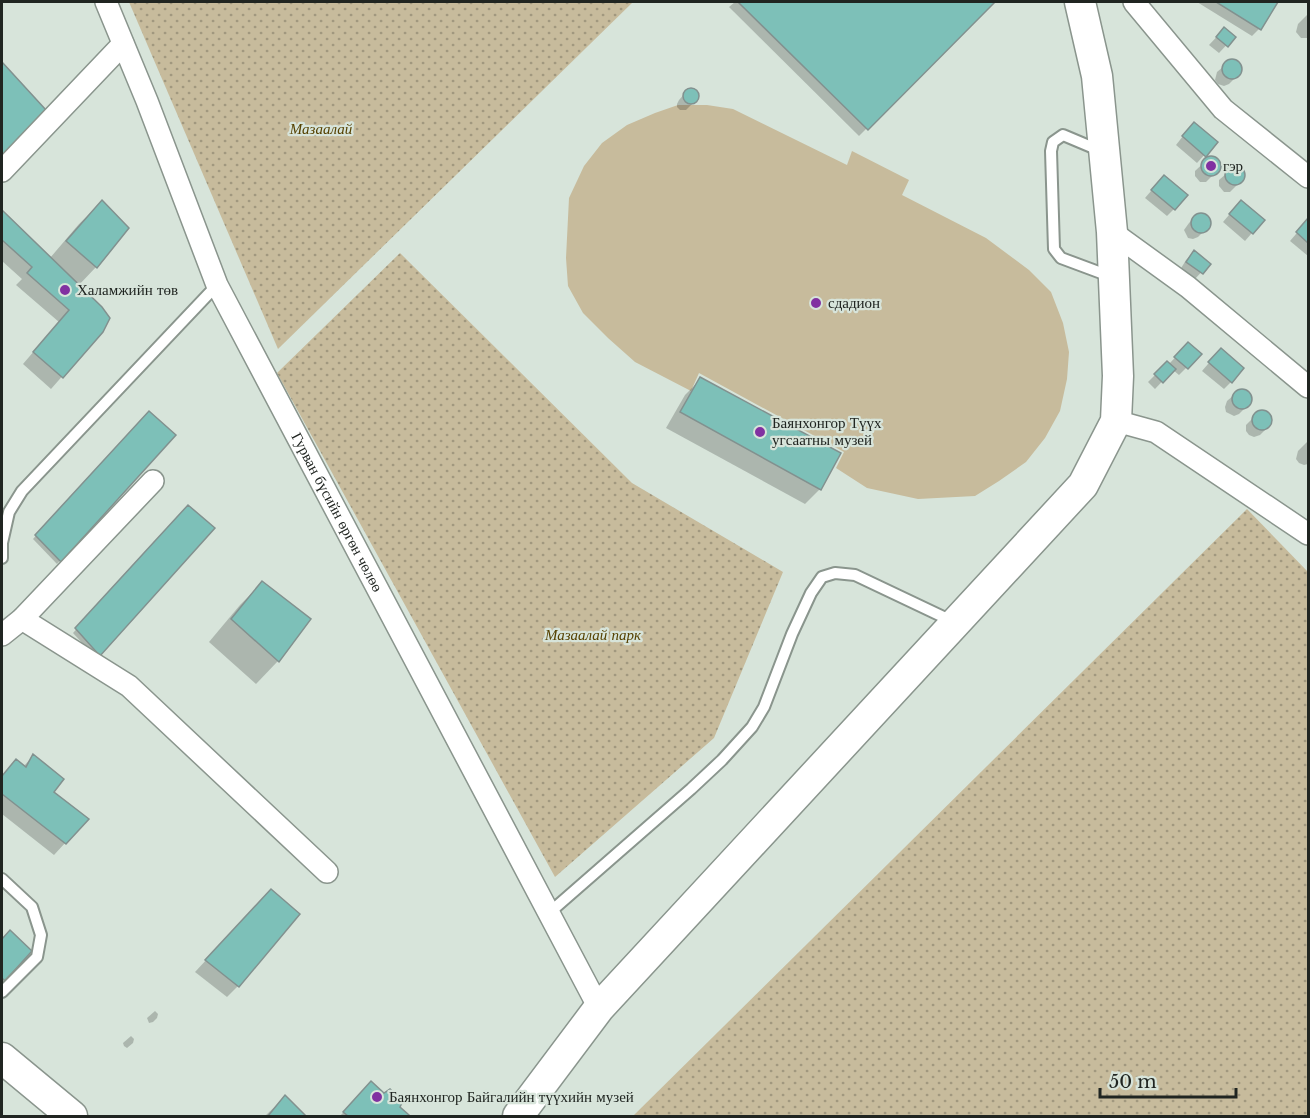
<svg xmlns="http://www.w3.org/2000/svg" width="1310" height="1118" font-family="'Libre Baskerville',serif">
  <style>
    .green { fill: url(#green-dots) }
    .pitch { fill: #c7bb9c }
    .shadow { fill: #0003 }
    .building { fill: #7dc0b8; stroke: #82918f; stroke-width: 1.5 }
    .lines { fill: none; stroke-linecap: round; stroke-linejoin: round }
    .lane-casing { stroke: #8a958d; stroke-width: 14 }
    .street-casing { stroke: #8a958d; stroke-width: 24 }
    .secondary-casing { stroke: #8a958d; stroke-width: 33 }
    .lane { stroke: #fff; stroke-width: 10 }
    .street { stroke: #fff; stroke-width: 21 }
    .secondary { stroke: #fff; stroke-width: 30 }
    .poi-dot { fill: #8131a1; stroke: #d7e4da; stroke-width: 2 }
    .labels { text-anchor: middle; stroke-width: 4.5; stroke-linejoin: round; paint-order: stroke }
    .park-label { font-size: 15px; font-style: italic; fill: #554100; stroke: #d7e4da }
    .poi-label { font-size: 15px; fill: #202521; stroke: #d7e4da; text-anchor: start }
    .street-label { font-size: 15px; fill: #202521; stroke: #d7e4da }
  </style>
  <defs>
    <pattern id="green-dots" width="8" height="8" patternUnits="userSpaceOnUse" patternTransform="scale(1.5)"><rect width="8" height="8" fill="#c7bb9c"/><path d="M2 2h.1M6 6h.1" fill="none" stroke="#a1987f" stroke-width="1.8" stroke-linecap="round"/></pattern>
  </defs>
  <rect width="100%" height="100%" fill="#d7e4da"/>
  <!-- green -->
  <g class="green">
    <path d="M129 2H633L278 349Z"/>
    <path d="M400 253 632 483 783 572 714 738 555 877 277 373Z"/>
    <path d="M1247 509 1308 572V1116H633Z"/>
  </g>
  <!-- pitch -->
  <path class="pitch" d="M678 105H707L733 109 847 165 852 151 909 180 902 195 986 238 1029 270 1051 292 1063 323 1069 352 1067 379 1060 411 1045 438 1026 462 999 481 975 496 918 499 867 488 836 468 844 452 699 373 691 391 635 362 608 338 583 313 568 286 566 258 569 198 584 166 602 143 627 125 655 113Z"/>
  <!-- shadow -->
  <g class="shadow">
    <path d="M735 2H993L859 136 729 7Z"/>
    <path d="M1197 2H1276L1259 29 1252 36Z"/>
    <path d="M1308 14V36L1307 38H1301L1296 32 1298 24Z"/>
    <path d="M1224 29 1234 37 1219 53 1209 45Z"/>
    <path d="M1230 61 1235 62 1239 66V74L1229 84 1224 86 1218 84 1215 80 1217 72Z"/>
    <path d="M2 64 44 110 2 153Z"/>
    <path d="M690 90 696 93 697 96 694 102 686 110H680L677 107V104L679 100 686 92Z"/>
    <path d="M1187 131 1216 142 1197 163 1176 145Z"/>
    <path d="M1210 157 1215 158 1219 162 1218 170 1206 182H1200L1195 176V171Z"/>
    <path d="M1234 167 1241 169 1243 174 1242 180 1230 192H1224L1219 186V180Z"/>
    <path d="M1157 184 1174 209 1167 216 1145 198Z"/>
    <path d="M102 202 96 267 78 286 102 331 51 389 23 364 59 322 16 285 22 279 2 261V212L50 258 79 224Z"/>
    <path d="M1234 209 1263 220 1245 241 1223 222Z"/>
    <path d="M1202 214 1207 217 1209 225 1206 229 1198 237 1193 239 1188 238 1184 230 1189 223 1197 215Z"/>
    <path d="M1308 220V256L1290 241Z"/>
    <path d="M1194 252 1209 264 1194 280 1180 270 1186 260Z"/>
    <path d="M1188 344 1200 354 1179 375 1173 370 1155 389 1148 382 1167 363 1169 364Z"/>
    <path d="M1214 357 1231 382 1224 389 1202 371Z"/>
    <path d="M701 379 820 489 805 504 666 428 685 395Z"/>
    <path d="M1243 391 1247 393 1250 401 1247 406 1239 414 1234 416 1226 412 1225 407 1227 401 1235 394Z"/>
    <path d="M1263 412 1268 414 1271 419 1268 427 1260 435 1254 437 1249 435 1246 431V425L1258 413Z"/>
    <path d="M149 413 174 435 57 564 33 539Z"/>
    <path d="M1308 441V464L1304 465 1299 463 1296 459 1298 451Z"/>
    <path d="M188 507 212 528 96 658 73 633Z"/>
    <path d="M262 583 309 619 278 661 256 684 209 642 240 605Z"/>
    <path d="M33 756 52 792 65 843 54 855 2 814V776L16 761 23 767Z"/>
    <path d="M260 902 238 986 227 997 195 972Z"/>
    <path d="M10 932 29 951 2 982V940Z"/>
    <path d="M155 1011 158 1014 157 1018 153 1022 149 1023 147 1018Z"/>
    <path d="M131 1036 134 1039 133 1043 127 1048 124 1046 123 1043Z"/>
    <path d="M360 1095H384L407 1115 406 1116H340Z"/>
    <path d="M285 1097 304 1116H265Z"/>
  </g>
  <!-- building -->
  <g class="building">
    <path d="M738 2H995L868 130Z"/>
    <path d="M1216 2H1278L1261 30Z"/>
    <path d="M1224 27 1236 37 1228 47 1216 37Z"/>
    <circle cx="1232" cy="69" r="10"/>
    <path d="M2 62 46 110 2 156Z"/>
    <circle cx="691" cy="96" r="8"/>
    <path d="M1194 122 1218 142 1206 157 1182 136Z"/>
    <circle cx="1211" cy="166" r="10"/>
    <circle cx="1235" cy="175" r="10"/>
    <path d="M1164 175 1188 195 1175 210 1151 190Z"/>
    <path d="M102 200 129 228 97 268 66 241Z"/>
    <path d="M1241 200 1265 220 1253 234 1229 214Z"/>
    <path d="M2 210 102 307 110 318 103 332 63 378 33 352 69 310 27 273 32 267 2 240Z"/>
    <circle cx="1201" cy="223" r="10"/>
    <path d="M1308 218V243L1296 232Z"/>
    <path d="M1194 250 1211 264 1203 274 1186 262Z"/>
    <path d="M1188 342 1202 354 1188 369 1174 357Z"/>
    <path d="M1221 348 1244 368 1232 383 1208 362Z"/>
    <path d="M1167 361 1176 369 1163 383 1154 374Z"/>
    <path d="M700 377 841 453 821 490 680 412Z"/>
    <circle cx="1242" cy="399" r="10"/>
    <circle cx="1262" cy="420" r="10"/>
    <path d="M149 411 176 435 61 562 35 535Z"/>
    <path d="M188 505 215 528 100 656 75 628Z"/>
    <path d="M262 581 311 619 279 662 231 619Z"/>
    <path d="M33 754 64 779 54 792 89 819 66 844 2 794V776L16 759 26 767Z"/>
    <path d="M271 889 300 914 239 987 205 960Z"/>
    <path d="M10 930 32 951 5 981 2 978V939Z"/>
    <path d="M371 1081 384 1093 390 1089 403 1101 400 1107 409 1115 408 1116H348L343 1112Z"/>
    <path d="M285 1095 306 1116H268Z"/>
  </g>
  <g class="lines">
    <defs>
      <g id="lane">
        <path d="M1101 151 1063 135 1053 142 1051 151 1054 249 1061 258 1112 277"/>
        <path d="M2 558V543L9 512 22 491 217 285"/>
        <path d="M2 879 32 907 41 935 37 957 2 992"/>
        <path d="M549 913 691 789 722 760 752 727 764 707 792 634 811 593 822 577 835 573 855 575 954 622"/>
      </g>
      <g id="street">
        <path id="s1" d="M106 2 147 101 217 285 599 1008"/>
        <path d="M1134 2 1223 109 1308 177"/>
        <path d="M2 171 123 44"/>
        <path d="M1112 232 1188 287 1308 387"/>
        <path d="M1116 421 1156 432 1308 534"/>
        <path d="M22 619 129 686 327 872"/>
        <path d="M2 635 22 619 153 481"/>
      </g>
      <g id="secondary">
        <path d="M2 1058 72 1116"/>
        <path d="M518 1116 599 1008 1083 485 1116 421 1118 376 1112 232 1097 76 1080 2"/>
      </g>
    </defs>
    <!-- lane casing -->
    <use href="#lane" class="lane-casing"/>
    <!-- street casing -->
    <use href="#street" class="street-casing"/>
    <!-- secondary casing -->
    <use href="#secondary" class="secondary-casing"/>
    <!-- lane -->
    <use href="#lane" class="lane"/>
    <!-- street -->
    <use href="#street" class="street"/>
    <!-- secondary -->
    <use href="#secondary" class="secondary"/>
  </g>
  <!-- markers -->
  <g class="poi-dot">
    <circle cx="1211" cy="166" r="6"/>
    <circle cx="65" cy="290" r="6"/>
    <circle cx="816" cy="303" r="6"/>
    <circle cx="760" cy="432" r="6"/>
    <circle cx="377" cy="1097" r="6"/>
  </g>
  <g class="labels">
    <!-- park labels -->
    <g class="park-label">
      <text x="321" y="134">Мазаалай</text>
      <text x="593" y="640">Мазаалай парк</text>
    </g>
    <!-- poi labels -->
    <g class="poi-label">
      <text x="1223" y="171">гэр</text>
      <text x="77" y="295">Халамжийн төв</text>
      <text x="828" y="308">сдадион</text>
      <text x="772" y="428">Баянхонгор Түүх<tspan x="772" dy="17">угсаатны музей</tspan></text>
      <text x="389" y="1102">Баянхонгор Байгалийн түүхийн музей</text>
    </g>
    <!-- street labels -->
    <g class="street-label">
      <text dy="5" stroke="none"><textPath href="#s1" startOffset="561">Гурван бүсийн өргөн чөлөө</textPath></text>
    </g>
  </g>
  <!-- border -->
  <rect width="1310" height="1118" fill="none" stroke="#202521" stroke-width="6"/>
  <!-- scale -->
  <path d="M1100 1088v9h136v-9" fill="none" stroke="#202521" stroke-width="3"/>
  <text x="1109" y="1088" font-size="18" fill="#202521" stroke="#d7e4da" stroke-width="4.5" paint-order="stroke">50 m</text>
</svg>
